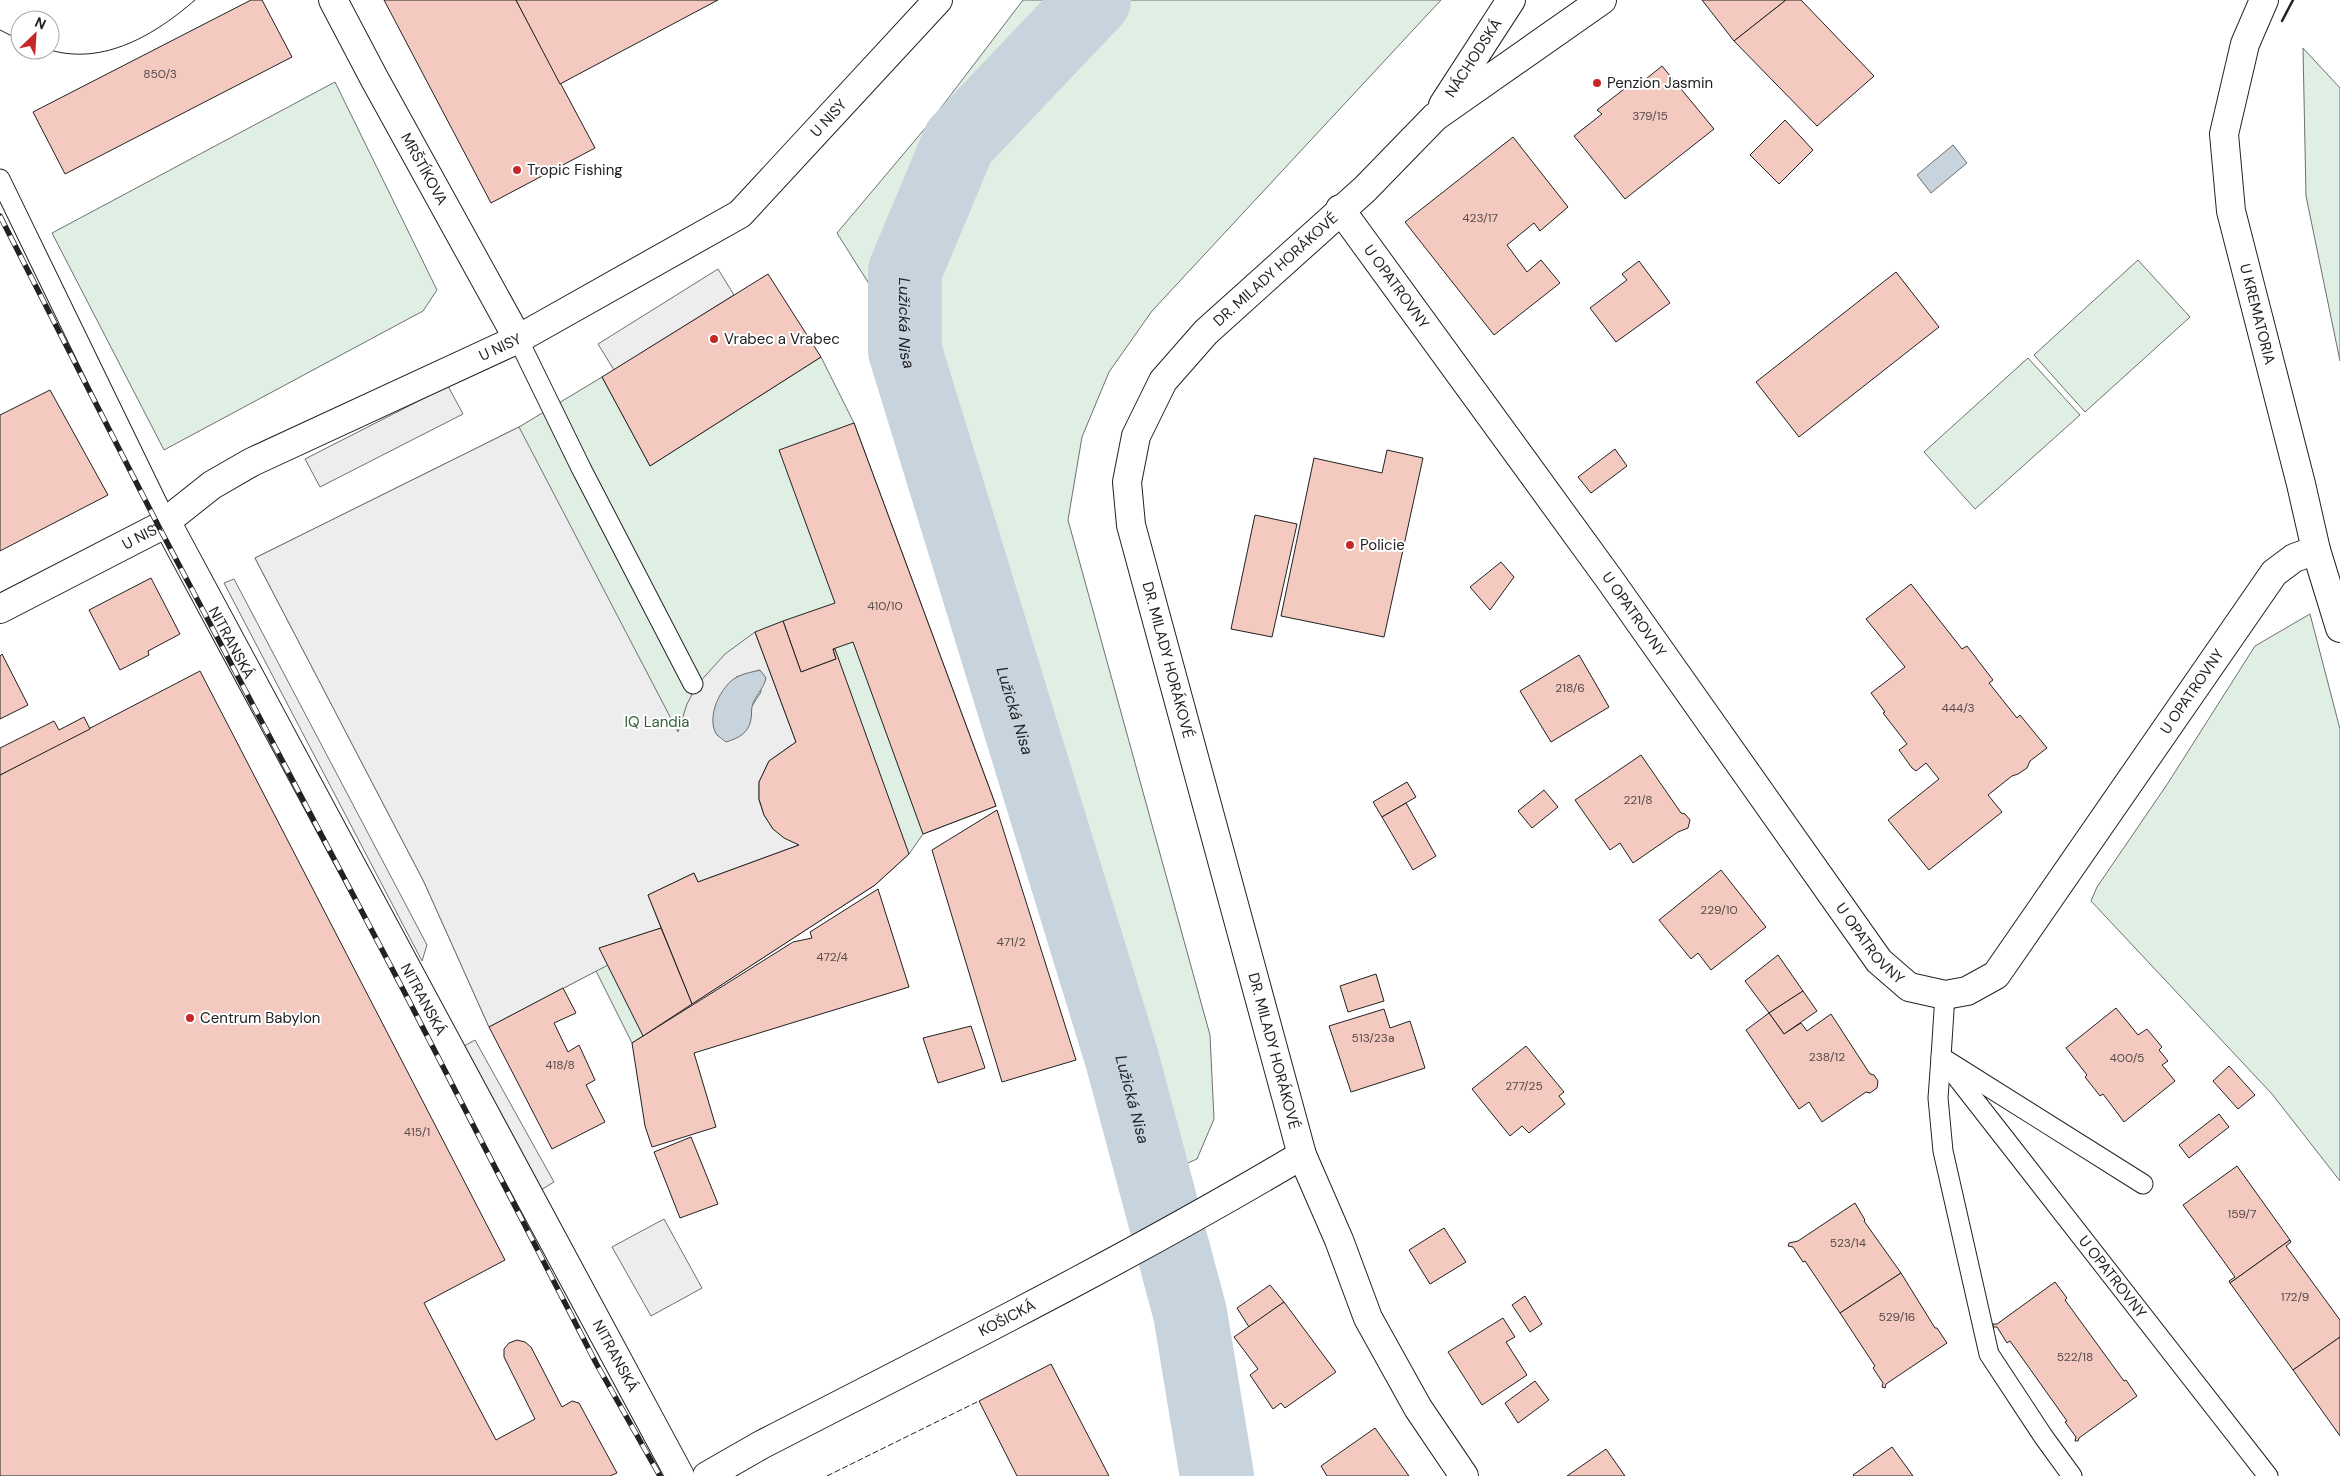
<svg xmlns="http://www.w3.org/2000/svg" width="2340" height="1476" font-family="'DM Sans',sans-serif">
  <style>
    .green { fill: #e0efe3; stroke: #6f6f6f }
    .parking { fill: #ededed; stroke: #6f6f6f; fill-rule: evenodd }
    .water { fill: #c7d3dd; stroke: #6f6f6f }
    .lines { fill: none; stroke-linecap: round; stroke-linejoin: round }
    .river { stroke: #c7d3dd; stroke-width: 74 }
    .building { fill: #f3c9c0; stroke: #222 }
    .service-casing { stroke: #222; stroke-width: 21 }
    .minor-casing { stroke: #222; stroke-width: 30 }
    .tertiary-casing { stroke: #222; stroke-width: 30 }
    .service { stroke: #fff; stroke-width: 19 }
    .minor { stroke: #fff; stroke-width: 28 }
    .tertiary { stroke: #fff; stroke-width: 28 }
    .tram { stroke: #222; stroke-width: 1 }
    .rail-casing { stroke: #222; stroke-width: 5.5 }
    .rail { stroke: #fff; stroke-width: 4; stroke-dasharray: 11; stroke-linecap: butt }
    .fence { stroke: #222; stroke-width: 1; stroke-dasharray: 6 2.5; stroke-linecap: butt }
    .wall { stroke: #222; stroke-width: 2.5 }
    .poi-dot { fill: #c62828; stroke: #fff; stroke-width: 2 }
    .labels { text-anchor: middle; stroke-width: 4; stroke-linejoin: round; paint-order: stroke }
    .number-label { font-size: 12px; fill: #564c4a }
    .street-label { font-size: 15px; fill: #222; stroke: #fff }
    .poi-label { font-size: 15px; fill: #222; stroke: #fff; text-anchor: start }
    .park-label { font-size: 15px; fill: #2f5e38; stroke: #fff }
    .water-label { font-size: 16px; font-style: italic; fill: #222; stroke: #fff }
  </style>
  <rect width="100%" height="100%" fill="#fff"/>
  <!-- green -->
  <g class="green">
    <path d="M1023 0H1441L1152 311 1109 372 1082 437 1068 520 1210 1035 1214 1119 1197 1159 1163 1174 1146 1105 975 523 915 357 837 233 927 126Z"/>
    <path d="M2303 48 2340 88V361L2306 196Z"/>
    <path d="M335 82 437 290 423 311 164 450 52 233Z"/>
    <path d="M2138 260 2190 317 2085 412 2034 355Z"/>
    <path d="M821 357 854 423 996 806 923 834 909 854 875 885 632 1043 596 971 489 1027 424 882 255 558 519 427 602 377 650 466Z"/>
    <path d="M2028 358 2080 415 1975 509 1924 452Z"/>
    <path d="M2310 614 2340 729V1181L2272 1094 2091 901 2097 887 2168 783 2255 646Z"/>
  </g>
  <!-- parking -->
  <g class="parking">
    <path d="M718 269 734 295 614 370 598 344Z"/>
    <path d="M448 386 463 414 320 487 305 459Z"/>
    <path d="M519 427 678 732 687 704 697 685 725 654 755 632 796 742 769 761 759 782V800L764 815 773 829 799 845 698 882 694 873 648 895 661 928 600 948 608 965 489 1027 424 882 255 558ZM760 670 761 692 752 706 736 677Z"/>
    <path d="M234 579 427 945 422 961 224 583Z"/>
    <path d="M475 1040 554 1182 541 1190 464 1046Z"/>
    <path d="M664 1219 702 1288 651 1316 612 1247Z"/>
  </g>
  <!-- water -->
  <g class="water">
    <path d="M1953 145 1967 163 1931 193 1917 175Z"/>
    <path d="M760 670 766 678C764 689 754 696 752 707 751 711 752 715 751 719 749 733 739 738 726 742 724 740 719 737 717 735 705 718 721 685 737 677 744 673 753 672 760 670Z"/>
  </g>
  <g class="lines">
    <!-- river -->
    <path class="river" id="s1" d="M1094 0 959 142 905 271V351L1122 1059 1190 1313 1217 1476"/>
  </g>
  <!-- building -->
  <g class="building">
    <path d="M251 0H262L292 57 65 174 33 112Z"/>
    <path d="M384 0H516L595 148 491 203Z"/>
    <path d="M516 0H718L560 84Z"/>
    <path d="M1702 0H1786L1734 41Z"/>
    <path d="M1786 0H1801L1874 76 1817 126 1734 41Z"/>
    <path d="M1662 66 1714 129 1625 199 1574 136 1602 114 1597 110 1632 83 1636 87Z"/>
    <path d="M1785 120 1813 150 1779 184 1750 155Z"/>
    <path d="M1513 137 1568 207 1540 231 1534 223 1507 245 1527 272 1541 260 1560 283 1494 335 1405 222Z"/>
    <path d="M1639 261 1670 303 1616 342 1590 308 1627 280 1622 274Z"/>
    <path d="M1896 272 1939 327 1799 437 1756 382Z"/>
    <path d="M768 274 821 357 650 466 602 377Z"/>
    <path d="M50 390 108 495 0 551V415Z"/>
    <path d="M854 423 996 806 923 834 853 642 833 649 836 659 801 672 783 621 835 603 779 450Z"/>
    <path d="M1615 449 1627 466 1591 493 1578 477Z"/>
    <path d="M1387 450 1423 458 1384 637 1281 616 1314 458 1382 473Z"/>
    <path d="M1255 515 1297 524 1272 637 1231 629Z"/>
    <path d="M1501 562 1514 577 1490 610 1470 587Z"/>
    <path d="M151 578 180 634 148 651 149 655 120 670 89 610Z"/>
    <path d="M1911 584 1962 649 1967 646 1993 680 1989 683 2017 718 2020 715 2047 748 2030 761 2027 768 2018 774 2012 776 1988 795 2002 812 1929 870 1888 820 1939 779 1926 763 1916 771 1912 768 1899 750 1907 744 1883 713 1885 712 1871 693 1905 667 1866 619Z"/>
    <path d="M783 621 801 672 836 659 833 649H835L909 854 875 885 692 1004 648 895 694 873 698 882 799 845 784 838 773 829 764 815 759 799V782L769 761 796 742 755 632Z"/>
    <path d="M2 654 28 705 0 719V656Z"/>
    <path d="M1579 655 1609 707 1551 742 1520 691Z"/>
    <path d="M200 671 505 1260 424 1303 469 1389 496 1440 535 1419 504 1357V1349L509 1343 517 1340 525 1342 531 1347 562 1407 572 1401 579 1403 617 1473 610 1476H0V775Z"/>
    <path d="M84 717 90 729 0 775V748L54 721 59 730Z"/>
    <path d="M1641 755 1681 813 1685 814 1690 820 1688 828 1678 832 1633 863 1620 843 1610 850 1575 800Z"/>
    <path d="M1407 782 1416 797 1382 817 1373 802Z"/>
    <path d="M1544 790 1558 807 1532 828 1518 811Z"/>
    <path d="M1406 803 1436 856 1413 870 1382 817Z"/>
    <path d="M997 810 1076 1060 1002 1082 932 850Z"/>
    <path d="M1721 870 1766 927 1711 970 1698 953 1691 959 1659 920Z"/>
    <path d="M878 889 909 987 694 1053 716 1127 652 1147 645 1126 632 1043 793 942 812 938 810 932Z"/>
    <path d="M661 928 692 1004 643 1036 599 948Z"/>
    <path d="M1778 955 1803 991 1769 1013 1745 981Z"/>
    <path d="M1376 974 1384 1001 1348 1012 1340 986Z"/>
    <path d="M563 988 576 1013 554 1023 568 1052 579 1045 595 1080 586 1085 605 1122 552 1149 489 1027Z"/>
    <path d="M1803 991 1817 1011 1784 1034 1769 1013Z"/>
    <path d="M2116 1008 2138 1035 2147 1029 2162 1047 2159 1050 2168 1061 2162 1065 2175 1081 2124 1122 2103 1094 2100 1096 2085 1077 2087 1075 2066 1048Z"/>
    <path d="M1384 1009 1390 1028 1410 1021 1425 1068 1351 1092 1329 1026Z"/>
    <path d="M1769 1013 1784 1034 1801 1023 1807 1031 1831 1014 1870 1074 1874 1075 1878 1081 1877 1088 1870 1093 1866 1092 1822 1122 1809 1102 1799 1109 1746 1030Z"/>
    <path d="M971 1026 985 1068 938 1083 923 1038Z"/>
    <path d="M1526 1046 1564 1092 1559 1096 1565 1104 1529 1133 1522 1126 1510 1136 1472 1089Z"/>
    <path d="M2229 1066 2255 1095 2238 1109 2213 1081Z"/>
    <path d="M2219 1114 2229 1127 2189 1158 2179 1145Z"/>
    <path d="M691 1137 718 1204 680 1218 654 1152Z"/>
    <path d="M2237 1166 2290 1240 2230 1283 2229 1281 2235 1277 2183 1205Z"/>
    <path d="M1855 1203 1865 1220 1864 1221 1901 1273 1840 1313 1805 1261 1803 1262 1793 1247 1788 1246 1789 1243 1798 1241Z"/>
    <path d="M1444 1228 1466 1262 1430 1284 1409 1250Z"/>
    <path d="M2290 1240 2291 1242 2286 1246 2340 1320V1337L2293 1370 2230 1283Z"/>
    <path d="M1901 1273 1935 1328H1937L1947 1343 1886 1384 1885 1388 1882 1387 1883 1383 1873 1368 1875 1366 1840 1313Z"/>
    <path d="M2055 1282 2067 1298 2065 1300 2124 1381 2126 1380 2137 1396 2079 1438 2078 1441H2075L2076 1437 2065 1422 2067 1421 2010 1341 2007 1343 1997 1327H1993V1324H1997Z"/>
    <path d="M1270 1285 1284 1302 1249 1327 1237 1308Z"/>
    <path d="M1525 1296 1542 1324 1530 1332 1512 1305Z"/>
    <path d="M1284 1302 1336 1372 1285 1408 1281 1403 1273 1409 1250 1375 1258 1369 1234 1337Z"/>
    <path d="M1503 1318 1515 1337 1506 1342 1527 1375 1482 1405 1448 1352Z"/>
    <path d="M2340 1337V1436L2293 1370Z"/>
    <path d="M1051 1364 1109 1476H1017L979 1401Z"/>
    <path d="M1535 1381 1549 1400 1518 1423 1505 1403Z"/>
    <path d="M1375 1428 1409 1476H1327L1321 1466Z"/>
    <path d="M1892 1447 1913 1476H1854L1853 1475Z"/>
    <path d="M1606 1449 1625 1476H1567Z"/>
  </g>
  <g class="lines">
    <defs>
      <g id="service">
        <path d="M0 179 167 523"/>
        <path d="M518 339 581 468 693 684"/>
        <path id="s2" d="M1945 995 1941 1057 2268 1476"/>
        <path d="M2072 1476 2043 1436 1989 1354 1943 1151 1938 1098 1941 1057 2143 1184"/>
      </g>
      <g id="minor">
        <path id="s3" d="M333 0 374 78 518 339"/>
        <path id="s4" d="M2264 0 2245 44 2224 134 2231 211 2301 484 2316 550 2340 628"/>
        <path id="s5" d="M1340 209 1610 580 1879 961 1909 987 1945 995 1967 991 1996 975 2274 573 2294 558 2316 550"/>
        <path id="s6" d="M167 523 680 1476"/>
        <path id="s7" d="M0 609 159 527 212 485 252 462 518 339 740 214 938 0"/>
      </g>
      <g id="tertiary">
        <path id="s8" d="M1443 105 1511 0"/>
        <path id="s9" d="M707 1476 761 1445C943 1351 1126 1260 1302 1155"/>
        <path id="s10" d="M1464 1476 1418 1408 1368 1318 1339 1240 1302 1155 1131 525 1127 482 1136 436 1163 381 1206 332 1365 189 1435 117 1602 0"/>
      </g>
    </defs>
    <!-- service casing -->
    <use href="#service" class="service-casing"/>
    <!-- minor casing -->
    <use href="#minor" class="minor-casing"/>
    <!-- tertiary casing -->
    <use href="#tertiary" class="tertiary-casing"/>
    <!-- service -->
    <use href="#service" class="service"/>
    <!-- minor -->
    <use href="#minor" class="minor"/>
    <!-- tertiary -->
    <use href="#tertiary" class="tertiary"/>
    <!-- tram -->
    <g class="tram">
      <path d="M0 30 20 40"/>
      <path d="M50 50C104 66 156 34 195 0"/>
    </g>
    <defs>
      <path id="rail" d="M0 216 159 527 407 997 596 1363 660 1476"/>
    </defs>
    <!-- rail casing -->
    <use href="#rail" class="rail-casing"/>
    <!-- rail -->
    <use href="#rail" class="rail"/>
    <!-- fence -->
    <path class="fence" d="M827 1476 979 1401"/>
    <!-- wall -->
    <path class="wall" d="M2282 21 2293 0"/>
  </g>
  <!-- markers -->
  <g class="poi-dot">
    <circle cx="1597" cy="83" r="5"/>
    <circle cx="517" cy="170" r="5"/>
    <circle cx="714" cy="339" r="5"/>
    <circle cx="1350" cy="545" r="5"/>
    <circle cx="190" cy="1018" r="5"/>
  </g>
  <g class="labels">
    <!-- number labels -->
    <g class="number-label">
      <text x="160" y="78">850/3</text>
      <text x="1650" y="120">379/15</text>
      <text x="1480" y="222">423/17</text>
      <text x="885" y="610">410/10</text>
      <text x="1570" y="692">218/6</text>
      <text x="1958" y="712">444/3</text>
      <text x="1638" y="804">221/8</text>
      <text x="1719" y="914">229/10</text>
      <text x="1011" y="946">471/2</text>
      <text x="832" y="961">472/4</text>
      <text x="1373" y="1042">513/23a</text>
      <text x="1827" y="1061">238/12</text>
      <text x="2127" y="1062">400/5</text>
      <text x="560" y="1069">418/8</text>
      <text x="1524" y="1090">277/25</text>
      <text x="417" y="1136">415/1</text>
      <text x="2242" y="1218">159/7</text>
      <text x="1848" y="1247">523/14</text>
      <text x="2295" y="1301">172/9</text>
      <text x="1897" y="1321">529/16</text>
      <text x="2075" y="1361">522/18</text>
    </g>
    <!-- street labels -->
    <g class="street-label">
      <text dy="5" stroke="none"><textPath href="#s8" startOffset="56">NÁCHODSKÁ</textPath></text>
      <text dy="5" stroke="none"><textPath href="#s7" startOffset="971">U NISY</textPath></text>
      <text dy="5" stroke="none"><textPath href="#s3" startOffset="192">MRŠTÍKOVA</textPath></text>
      <text dy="5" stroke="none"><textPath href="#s10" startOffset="1324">DR. MILADY HORÁKOVÉ</textPath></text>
      <text dy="5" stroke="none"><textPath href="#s5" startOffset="96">U OPATROVNY</textPath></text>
      <text dy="5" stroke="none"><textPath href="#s4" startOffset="324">U KREMATORIA</textPath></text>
      <text dy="5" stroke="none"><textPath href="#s7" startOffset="566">U NISY</textPath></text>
      <text dy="5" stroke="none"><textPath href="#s7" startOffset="161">U NISY</textPath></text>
      <text dy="5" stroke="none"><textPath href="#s5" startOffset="501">U OPATROVNY</textPath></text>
      <text dy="5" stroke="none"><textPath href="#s6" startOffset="136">NITRANSKÁ</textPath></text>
      <text transform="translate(1168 660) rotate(75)" y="5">DR. MILADY HORÁKOVÉ</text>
      <text dy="5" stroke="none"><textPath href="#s5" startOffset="1402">U OPATROVNY</textPath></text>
      <text dy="5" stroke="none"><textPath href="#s5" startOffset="906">U OPATROVNY</textPath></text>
      <text dy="5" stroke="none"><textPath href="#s6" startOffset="541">NITRANSKÁ</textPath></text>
      <text transform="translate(1274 1051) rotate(75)" y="5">DR. MILADY HORÁKOVÉ</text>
      <text dy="5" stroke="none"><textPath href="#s2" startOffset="341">U OPATROVNY</textPath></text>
      <text dy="5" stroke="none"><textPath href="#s9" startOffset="339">KOŠICKÁ</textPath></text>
      <text dy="5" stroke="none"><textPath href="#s6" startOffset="946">NITRANSKÁ</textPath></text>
    </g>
    <!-- poi labels -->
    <g class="poi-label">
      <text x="1607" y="88">Penzion Jasmin</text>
      <text x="527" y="175">Tropic Fishing</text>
      <text x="724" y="344">Vrabec a Vrabec</text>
      <text x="1360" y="550">Policie</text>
      <text x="200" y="1023">Centrum Babylon</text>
    </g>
    <!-- park labels -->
    <g class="park-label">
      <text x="657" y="727">IQ Landia</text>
    </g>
    <!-- water labels -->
    <g class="water-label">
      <text dy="6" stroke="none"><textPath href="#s1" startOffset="388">Lužická Nisa</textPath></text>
      <text dy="6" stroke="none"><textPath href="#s1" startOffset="792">Lužická Nisa</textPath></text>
      <text dy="6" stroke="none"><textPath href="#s1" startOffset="1198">Lužická Nisa</textPath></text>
    </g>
  </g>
  <!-- north arrow -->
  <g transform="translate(35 35) rotate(25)"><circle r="24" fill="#ffffff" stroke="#a7a7a7"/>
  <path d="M0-4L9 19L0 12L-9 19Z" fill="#c62828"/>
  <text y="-8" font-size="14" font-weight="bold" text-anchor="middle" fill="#222222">N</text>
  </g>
</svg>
